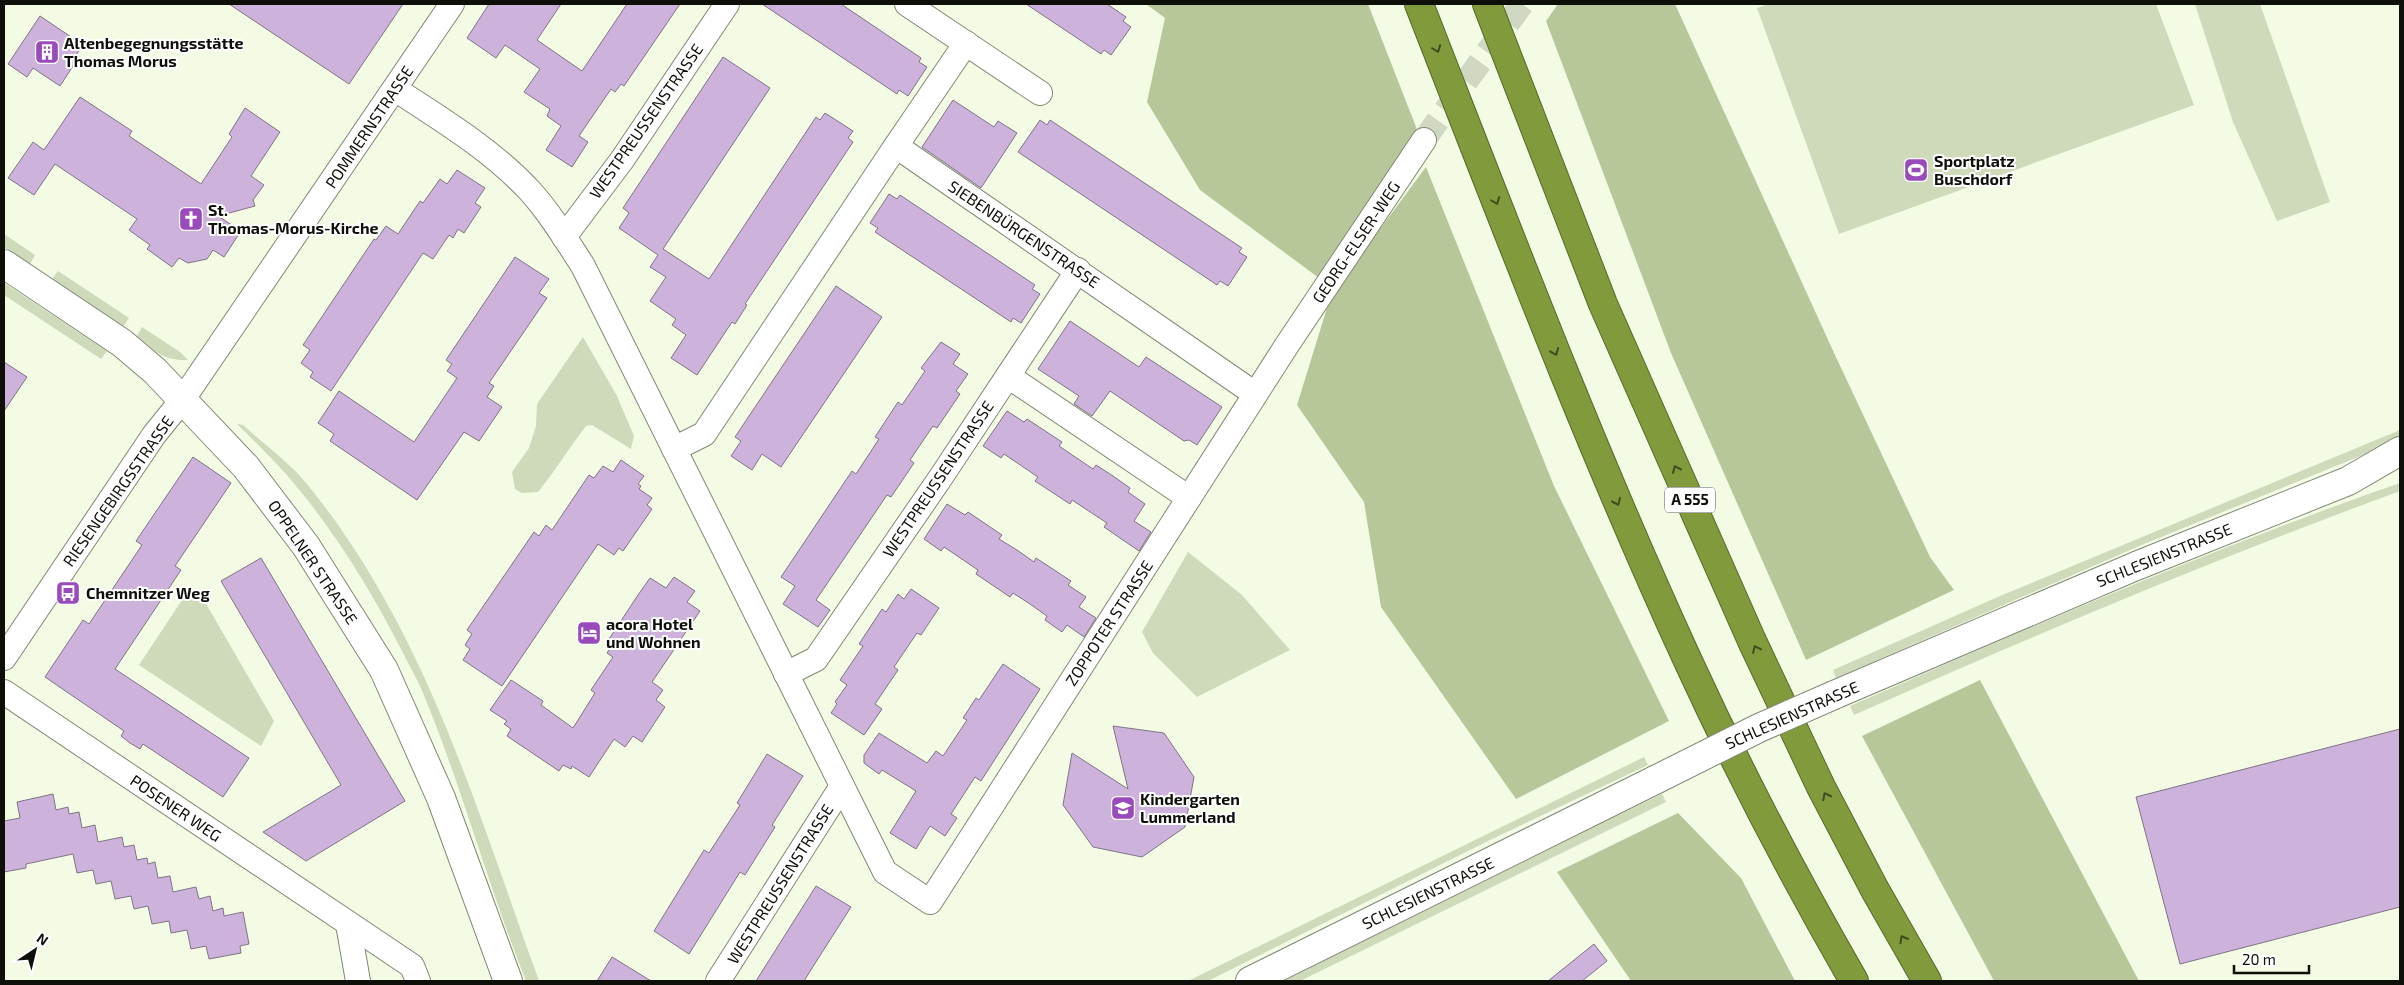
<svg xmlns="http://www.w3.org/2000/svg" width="2404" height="985" font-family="'Exo 2',sans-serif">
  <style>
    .green { fill: #cfdaba }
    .forest { fill: #b8c799 }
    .building { fill: #cdb2db; stroke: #7f7485 }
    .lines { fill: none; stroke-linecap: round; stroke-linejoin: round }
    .minor-tunnel { stroke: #d0d8c4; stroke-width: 24; stroke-dasharray: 24 12; stroke-linecap: butt }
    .minor-casing { stroke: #818874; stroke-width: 26 }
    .tertiary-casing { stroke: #818874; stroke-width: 30 }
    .motorway-casing { stroke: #58692a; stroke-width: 30 }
    .minor { stroke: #fff; stroke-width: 24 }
    .tertiary { stroke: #fff; stroke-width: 28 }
    .motorway { stroke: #809a3c; stroke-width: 28 }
    .tertiary-bridge-casing { stroke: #818874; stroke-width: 30; stroke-linecap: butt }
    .tertiary-bridge { stroke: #fff; stroke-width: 28 }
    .oneway { stroke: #414e1f }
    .labels { text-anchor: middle; stroke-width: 4; stroke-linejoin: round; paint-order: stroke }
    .shield { fill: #fff; stroke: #565752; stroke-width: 1 }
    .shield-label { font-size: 15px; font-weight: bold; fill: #0d0f08 }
    .poi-label { font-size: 16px; font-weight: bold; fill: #0d0f08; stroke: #fff; text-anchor: start }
    .street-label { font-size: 16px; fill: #0d0f08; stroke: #fff }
  </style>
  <rect width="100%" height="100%" fill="#f3fbe5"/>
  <!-- green -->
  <g class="green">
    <path d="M1769 4H2156L2194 105 1839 234 1757 8Z"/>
    <path d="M2195 4H2260L2330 202 2277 221 2233 122Z"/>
    <path d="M4 234 35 255 30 264 4 247Z"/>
    <path d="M58 271 129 318 123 327 52 279Z"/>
    <path d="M4 283 107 351 101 359 4 295Z"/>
    <path d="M142 327 180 352 188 360C162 361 156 351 137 336Z"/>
    <path d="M583 337 617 396 634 436 631 449 592 425 586 426C569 448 555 471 538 492L522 493 515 489 512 472 529 448 536 426 537 404Z"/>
    <path d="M237 424 243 425C265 445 289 462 307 484 426 630 476 808 539 981H526C488 886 462 787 423 693 417 678 408 664 401 649 369 587 331 525 285 473 270 456 253 440 237 424Z"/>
    <path d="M2400 430V440L2144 544 1836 678 1833 670 2000 596Z"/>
    <path d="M2400 483V491C2215 559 2034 635 1854 715L1850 706C2032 626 2213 548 2400 483Z"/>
    <path d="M1188 552 1242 595 1290 650 1197 697 1153 653 1142 632Z"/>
    <path d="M201 595 274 721 261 746 139 665 182 600Z"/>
    <path d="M1644 757 1648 765 1490 840 1208 981H1188Z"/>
    <path d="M1662 794 1666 802 1300 981H1284L1517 863Z"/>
  </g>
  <!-- forest -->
  <g class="forest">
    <path d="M1146 4H1368L1418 132 1319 278 1200 190 1147 102 1165 18Z"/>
    <path d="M1558 4H1675L1835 355 1930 557 1954 590 1806 660 1671 353 1546 21Z"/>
    <path d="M1426 167 1554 486 1669 721 1516 799 1381 607 1364 502 1297 405 1331 295Z"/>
    <path d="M1980 680 2139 981H1994L1862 736Z"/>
    <path d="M1678 813 1741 878 1795 981H1631L1557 872Z"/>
  </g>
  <!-- building -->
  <g class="building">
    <path d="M229 4H403L349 84Z"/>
    <path d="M489 4H561L537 40 582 71 627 4H680L624 86 621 84 615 92 611 89 579 136 588 142 572 167 546 150 561 126 547 116 550 109 524 92 540 69 505 45 496 58 467 38Z"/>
    <path d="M762 4H841L921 58 919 62 927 67 908 96 899 90 897 94Z"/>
    <path d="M1026 4H1107L1126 17 1123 21 1131 27 1111 55 1104 50 1101 54Z"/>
    <path d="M40 16 83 45 74 58 77 60 60 86 33 68 27 77 8 64Z"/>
    <path d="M723 57 770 88 663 249 709 279 816 117 820 120 825 113 853 131 848 138 853 142 745 304 747 305 735 324 732 322 697 375 671 358 686 335 672 325 676 319 650 301 666 277 650 267 658 255 619 228 629 213 623 208Z"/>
    <path d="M80 97 132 131 129 136 201 184 232 137 229 134 245 108 280 132 251 176 264 185 253 200 255 206 218 216 241 231 224 257 213 250 207 259 188 263 179 258 172 267 147 249 150 245 129 230 137 219 55 164 34 195 8 178 33 142 44 150Z"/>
    <path d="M953 100 994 127 998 121 1017 133 981 188 922 147Z"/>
    <path d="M1040 120 1047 125 1050 120 1242 248 1239 252 1247 257 1228 286 1220 281 1217 285 1018 152Z"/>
    <path d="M457 170 485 188 475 203 481 207 464 233 458 229 453 238 449 235 433 259 423 253 331 391 310 377 313 372 301 363 310 350 303 345 374 239 376 240 386 226 398 234 420 201 423 203 440 179 447 184Z"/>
    <path d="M889 194 897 199 900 195 1035 285 1032 289 1040 294 1021 323 1013 318 1011 322 875 232 878 228 870 223Z"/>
    <path d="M515 257 549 279 539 293 547 298 489 383 494 386 487 397 502 407 479 441 464 432 417 500 330 441 334 434 318 423 339 391 414 442 457 378 447 371 452 364 446 360Z"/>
    <path d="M836 286 882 317 781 467 762 454 752 470 731 456 741 441 735 437Z"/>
    <path d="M1070 321 1139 367 1146 357 1222 407 1197 445 1189 440 1184 441 1110 391 1092 416 1074 404 1079 396 1038 369Z"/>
    <path d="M941 342 960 354 953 364 968 374 956 391 960 394 937 428 933 426 910 460 914 463 891 497 887 495 816 600 830 610 818 627 783 604 795 586 781 577 852 471 856 474 879 439 875 437 898 402 902 405 925 371 921 368Z"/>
    <path d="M4 362 27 377 4 411Z"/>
    <path d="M1007 411 1024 422 1027 419 1062 442 1059 446 1093 469 1096 465 1113 476 1130 488 1128 492 1145 504 1134 521 1151 532 1139 551 1104 527 1107 523 1072 500 1070 504 1035 481 1038 477 1004 454 1001 458 983 446Z"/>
    <path d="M193 457 231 483 175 566 181 570 115 669 249 758 223 797 143 744 140 749 130 743 121 736 124 731 45 677 83 620 89 624 142 545 136 541Z"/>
    <path d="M621 460 644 476 638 484 641 486 639 489 652 498 647 505 652 509 623 551 619 548 614 555 598 544 502 686 463 660 470 649 465 645 472 634 467 630 534 532 539 536 546 525 552 530 589 475 594 478 603 466 613 472Z"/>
    <path d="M947 504 965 515 968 512 1002 535 999 539 1017 550 1034 562 1036 558 1071 581 1068 585 1086 597 1079 607 1096 618 1084 637 1067 625 1062 632 1045 620 1047 616 1030 604 1013 593 1010 597 976 574 978 570 944 547 941 551 924 539Z"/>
    <path d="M261 558 405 801 306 861 263 832 341 785 221 581Z"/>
    <path d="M674 577 695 591 687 602 700 611 652 682 663 690 656 700 665 707 642 742 633 736 625 747 614 739 589 777 572 766 571 769 563 765 559 771 507 736 511 729 504 724 507 721 490 710 511 680 543 701 541 705 573 728 595 693 591 690 613 657 607 653 614 642 609 639 638 595 650 578 666 588Z"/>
    <path d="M911 589 939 608 921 635 917 633 894 667 898 670 875 704 882 709 864 735 831 713 837 704 835 702 847 685 840 680 863 646 859 644 882 609 886 612 898 594 904 599Z"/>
    <path d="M1003 664 1040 689 981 781 975 777 951 814 957 818 945 836 930 826 916 849 890 833 916 791 882 770 879 774 864 763V755L879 733 927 763 936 751 943 756 967 720 963 718 976 698 979 700Z"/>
    <path d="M1113 726 1164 733 1194 777 1185 827 1142 857 1093 847 1063 805 1072 753 1128 789Z"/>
    <path d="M2400 729V907L2180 964 2136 797Z"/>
    <path d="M767 754 803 776 772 825 775 827 745 875 740 872 689 954 654 931 704 850 709 853 740 805 737 803Z"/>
    <path d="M53 794 56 810 68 807 69 814 79 812 82 828 95 825 98 842 122 837 124 847 134 845 137 860 147 858 148 864 155 862 158 878 170 876 173 892 196 887 199 899 210 896 213 911 223 908 224 916 243 912 249 944 240 946 241 953 209 959 206 946 191 949 187 930 171 933 169 921 152 924 148 906 134 909 131 896 115 899 111 881 96 884 93 870 77 873 73 854 26 864V868L4 872V821L20 818 17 802Z"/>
    <path d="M816 886 851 907 814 965 804 981H756Z"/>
    <path d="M1594 944 1607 961 1582 981H1548Z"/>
    <path d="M612 957 651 981H597Z"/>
  </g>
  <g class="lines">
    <!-- minor-tunnel -->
    <path class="minor-tunnel" d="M1424 140 1522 4"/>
    <defs>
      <g id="minor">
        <path d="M907 4 1040 93"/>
        <path d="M966 43 896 146 1255 394"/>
        <path d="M395 89C442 120 491 149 530 191 550 213 567 241 583 266L885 872 930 902 1287 345 1424 140"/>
        <path d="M564 237 622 160 727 4"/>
        <path d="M1008 376 1189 498"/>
        <path d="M674 449 704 434 896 146"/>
        <path d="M4 658 154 435 183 399 452 4"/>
        <path d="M786 674 816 659 941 477 1078 270"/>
        <path d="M4 692 412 966 418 981"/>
        <path d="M348 924 358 981"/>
        <path d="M718 981 842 786"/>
      </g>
      <g id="tertiary">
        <path d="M4 264 122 343 155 371 246 467 306 546 384 670 441 798 508 981"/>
        <path d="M1834 695 2136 566 2348 481 2400 451"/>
        <path d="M1250 981 1655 780"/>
      </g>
      <g id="motorway">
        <path d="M1419 4C1505 224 1589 446 1688 661 1738 770 1794 877 1854 981"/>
        <path d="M1487 4 1603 304 1752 641 1821 787 1875 890 1927 981"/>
      </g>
    </defs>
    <!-- minor casing -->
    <use href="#minor" class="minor-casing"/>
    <!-- tertiary casing -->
    <use href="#tertiary" class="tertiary-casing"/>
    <!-- motorway casing -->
    <use href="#motorway" class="motorway-casing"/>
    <!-- minor -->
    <use href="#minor" class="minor"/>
    <!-- tertiary -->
    <use href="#tertiary" class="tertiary"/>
    <!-- motorway -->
    <use href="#motorway" class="motorway"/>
    <defs>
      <path id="tertiary-bridge" d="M1655 780 1759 728 1834 695"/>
    </defs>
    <!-- tertiary-bridge casing -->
    <use href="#tertiary-bridge" class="tertiary-bridge-casing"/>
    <!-- tertiary-bridge -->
    <use href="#tertiary-bridge" class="tertiary-bridge"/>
  </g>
  <!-- one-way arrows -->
  <defs><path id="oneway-chevron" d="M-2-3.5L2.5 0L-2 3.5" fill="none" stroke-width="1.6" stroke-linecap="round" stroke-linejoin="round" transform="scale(1.25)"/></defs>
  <g class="oneway">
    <use href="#oneway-chevron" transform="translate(1437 49) rotate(69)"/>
    <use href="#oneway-chevron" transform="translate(1496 201) rotate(69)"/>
    <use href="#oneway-chevron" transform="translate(1555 352) rotate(68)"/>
    <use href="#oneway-chevron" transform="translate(1676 469) rotate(-114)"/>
    <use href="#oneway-chevron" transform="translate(1617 502) rotate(66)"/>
    <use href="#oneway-chevron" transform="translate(1756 649) rotate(-115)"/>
    <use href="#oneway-chevron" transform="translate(1826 796) rotate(-117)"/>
    <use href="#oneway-chevron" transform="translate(1903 939) rotate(-120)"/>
  </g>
  <!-- icons -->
  <defs>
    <symbol id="building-square" viewBox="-11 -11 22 22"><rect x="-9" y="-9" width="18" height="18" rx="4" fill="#994bbc" stroke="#fff"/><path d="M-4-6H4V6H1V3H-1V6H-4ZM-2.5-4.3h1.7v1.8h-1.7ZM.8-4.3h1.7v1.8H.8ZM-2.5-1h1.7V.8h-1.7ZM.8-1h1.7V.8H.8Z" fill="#fff"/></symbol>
    <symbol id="stadium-square" viewBox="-11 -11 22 22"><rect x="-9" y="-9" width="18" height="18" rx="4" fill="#994bbc" stroke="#fff"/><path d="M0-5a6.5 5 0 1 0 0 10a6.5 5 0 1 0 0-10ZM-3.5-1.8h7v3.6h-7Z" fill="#fff"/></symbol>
    <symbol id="church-square" viewBox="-11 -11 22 22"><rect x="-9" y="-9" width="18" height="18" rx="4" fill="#994bbc" stroke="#fff"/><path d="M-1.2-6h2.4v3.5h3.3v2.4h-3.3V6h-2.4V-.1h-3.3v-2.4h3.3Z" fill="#fff"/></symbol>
    <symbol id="bus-square" viewBox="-11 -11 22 22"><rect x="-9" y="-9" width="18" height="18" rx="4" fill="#994bbc" stroke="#fff"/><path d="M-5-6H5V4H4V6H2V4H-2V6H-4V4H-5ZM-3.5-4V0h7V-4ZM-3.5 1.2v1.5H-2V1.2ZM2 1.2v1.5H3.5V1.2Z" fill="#fff"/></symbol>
    <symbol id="hotel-square" viewBox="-11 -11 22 22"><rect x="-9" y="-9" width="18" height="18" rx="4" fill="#994bbc" stroke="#fff"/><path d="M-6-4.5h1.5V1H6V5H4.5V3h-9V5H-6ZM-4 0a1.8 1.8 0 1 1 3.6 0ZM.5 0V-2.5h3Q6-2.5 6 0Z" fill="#fff"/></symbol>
    <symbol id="school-square" viewBox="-11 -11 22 22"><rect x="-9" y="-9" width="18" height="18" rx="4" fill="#994bbc" stroke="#fff"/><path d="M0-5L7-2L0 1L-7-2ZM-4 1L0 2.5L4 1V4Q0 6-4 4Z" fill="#fff"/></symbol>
  </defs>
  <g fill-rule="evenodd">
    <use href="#building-square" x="33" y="38" width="28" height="28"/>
    <use href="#stadium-square" x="1902" y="156" width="28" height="28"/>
    <use href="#church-square" x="177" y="205" width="28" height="28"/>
    <use href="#bus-square" x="54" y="579" width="28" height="28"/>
    <use href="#hotel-square" x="575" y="619" width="28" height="28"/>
    <use href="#school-square" x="1109" y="794" width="28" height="28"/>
  </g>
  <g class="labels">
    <!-- shield labels -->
    <rect class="shield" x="1665" y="487.5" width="50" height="25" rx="4"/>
    <g class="shield-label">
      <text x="1690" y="505">A 555</text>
    </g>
    <!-- poi labels -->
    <g class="poi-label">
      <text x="64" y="49">Altenbegegnungsstätte<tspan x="64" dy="18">Thomas Morus</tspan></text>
      <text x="1934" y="167">Sportplatz<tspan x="1934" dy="18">Buschdorf</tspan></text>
      <text x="208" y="216">St.<tspan x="208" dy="18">Thomas-Morus-Kirche</tspan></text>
      <text x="86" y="599">Chemnitzer Weg</text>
      <text x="606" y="630">acora Hotel<tspan x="606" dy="18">und Wohnen</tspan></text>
      <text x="1140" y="805">Kindergarten<tspan x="1140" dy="18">Lummerland</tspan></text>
    </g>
    <!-- street labels -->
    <g class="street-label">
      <text transform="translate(646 121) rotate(-55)" y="6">WESTPREUSSENSTRASSE</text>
      <text transform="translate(369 127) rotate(-56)" y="6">POMMERNSTRASSE</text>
      <text transform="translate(1024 234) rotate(34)" y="6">SIEBENBÜRGENSTRASSE</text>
      <text transform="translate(1356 242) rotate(-56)" y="6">GEORG-ELSER-WEG</text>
      <text transform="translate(938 479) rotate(-56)" y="6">WESTPREUSSENSTRASSE</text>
      <text transform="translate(118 491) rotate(-55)" y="6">RIESENGEBIRGSSTRASSE</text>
      <text transform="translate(2164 555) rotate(-22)" y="6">SCHLESIENSTRASSE</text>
      <text transform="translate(313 562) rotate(56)" y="6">OPPELNER STRASSE</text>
      <text transform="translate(1109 623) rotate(-57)" y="6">ZOPPOTER STRASSE</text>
      <text transform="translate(1792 715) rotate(-24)" y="6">SCHLESIENSTRASSE</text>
      <text transform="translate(176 808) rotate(34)" y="6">POSENER WEG</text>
      <text transform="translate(780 884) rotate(-58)" y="6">WESTPREUSSENSTRASSE</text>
      <text transform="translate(1428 893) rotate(-26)" y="6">SCHLESIENSTRASSE</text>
    </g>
  </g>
  <!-- border -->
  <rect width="2404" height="985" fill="none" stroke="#0d0f08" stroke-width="10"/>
  <!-- north arrow -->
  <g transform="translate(35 950) rotate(35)" stroke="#ffffff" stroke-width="4" paint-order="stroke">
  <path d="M0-4L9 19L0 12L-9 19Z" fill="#0d0f08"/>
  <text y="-8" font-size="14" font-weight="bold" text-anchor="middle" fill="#0d0f08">N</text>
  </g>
  <!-- scale -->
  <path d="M2234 965v8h75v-8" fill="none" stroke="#0d0f08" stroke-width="2.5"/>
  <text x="2242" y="965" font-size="15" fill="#0d0f08" stroke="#ffffff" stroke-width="4" paint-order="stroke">20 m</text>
</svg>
